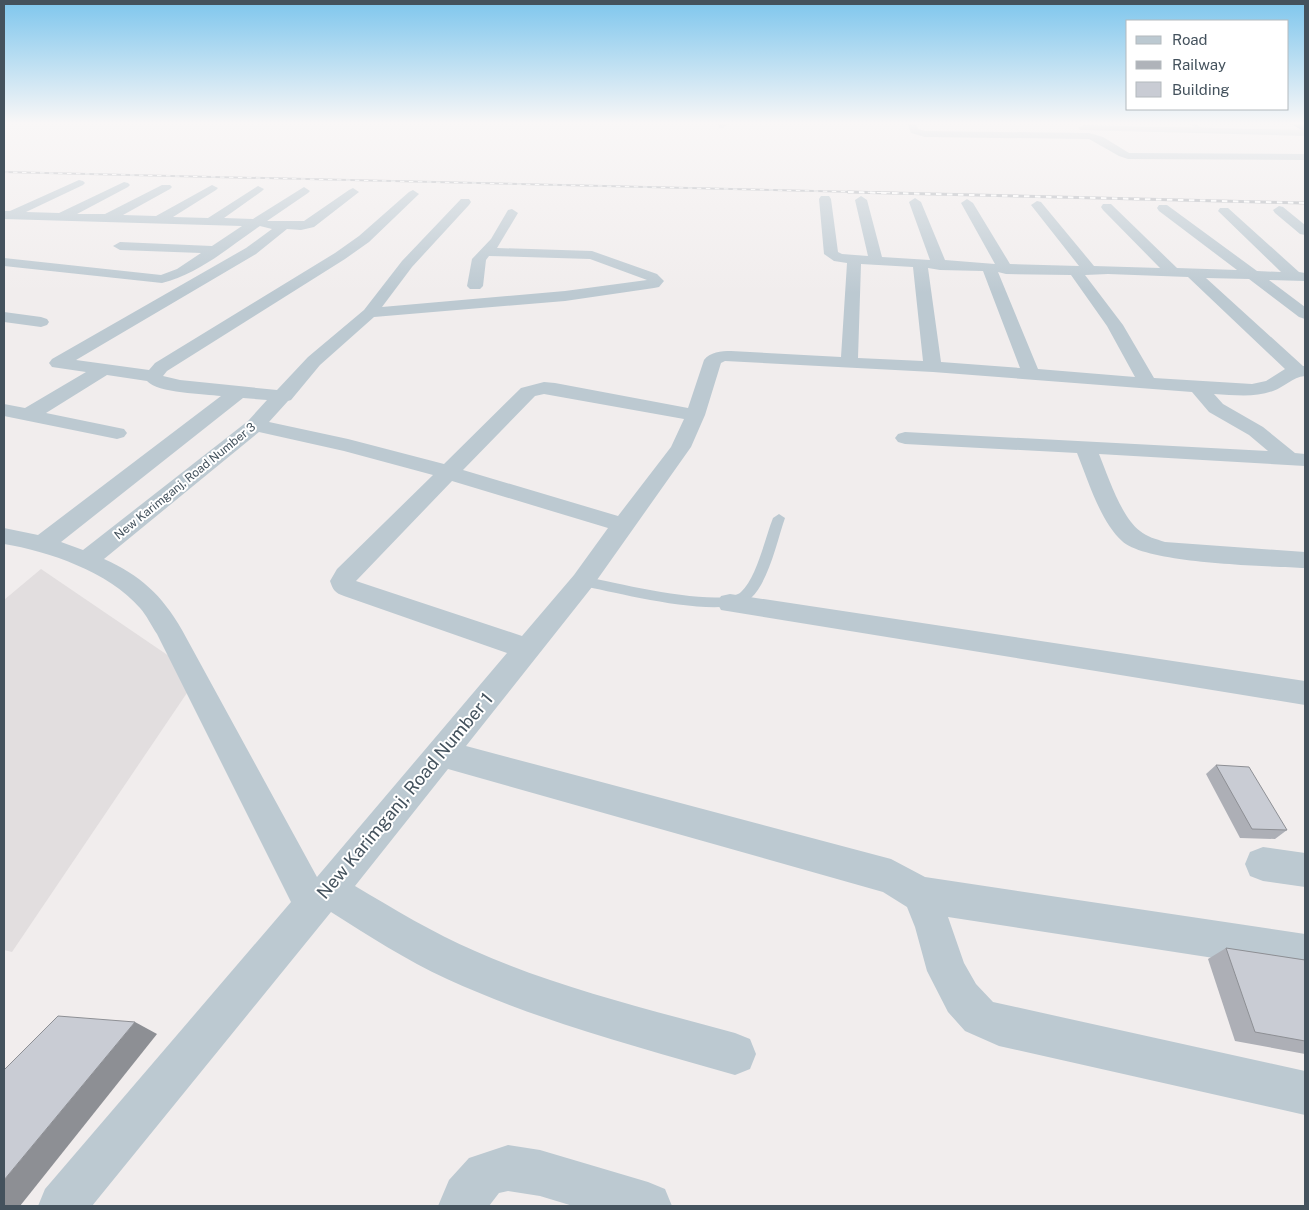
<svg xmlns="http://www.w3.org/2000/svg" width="1309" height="1210" font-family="'Public Sans',sans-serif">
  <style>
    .education { fill: #e2dedf }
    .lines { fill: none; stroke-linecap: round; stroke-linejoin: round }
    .trunk-casing { stroke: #6b8dad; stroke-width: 1 }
    .service { fill: #bcc9d1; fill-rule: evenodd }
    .minor { fill: #bcc9d1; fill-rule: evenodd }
    .trunk { fill: #95b0c9; fill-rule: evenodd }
    .rail-far1-casing { stroke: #afb3b9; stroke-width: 2 }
    .rail-casing { stroke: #afb3b9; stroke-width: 3 }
    .rail-far1 { stroke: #fff; stroke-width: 1; stroke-dasharray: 4.5; stroke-linecap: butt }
    .rail { stroke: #fff; stroke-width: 2; stroke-dasharray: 5.5; stroke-linecap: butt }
    .wall { fill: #adafb6 }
    .shaded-wall { fill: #8d8f94 }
    .building { fill: #c9ccd4; stroke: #8d8f94 }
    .labels { text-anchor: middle; stroke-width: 4; stroke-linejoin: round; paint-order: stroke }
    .far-street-label { font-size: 12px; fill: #44525d; stroke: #fff }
    .near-street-label { font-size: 18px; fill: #44525d; stroke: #fff }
  </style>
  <rect width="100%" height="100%" fill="#f1eded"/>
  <!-- education -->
  <path class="education" d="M41 569 188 669 195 681 12 952 4 950V600Z"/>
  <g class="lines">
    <defs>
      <path id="trunk" d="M1291 123H1304L1305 131Z"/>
    </defs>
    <!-- trunk casing -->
    <use href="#trunk" class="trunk-casing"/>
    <!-- service -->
    <g class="service">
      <path d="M1194 123 1205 130V132H1201L1188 123Z"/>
      <path d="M779 514 785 518C777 541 769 581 751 598 727 622 615 592 583 586L578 584 576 581 578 578 583 576C611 582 722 609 741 592 757 577 765 538 773 518Z"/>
    </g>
    <!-- minor -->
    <g class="minor">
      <path d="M717 123H727V125L722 128 719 127Z"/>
      <path d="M907 123H916L918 129 925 131 1089 133 1103 137 1129 153 1305 154V160L1128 159 1119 156 1089 139 925 137 911 133Z"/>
      <path d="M1083 125 1305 130V136L1080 130 1078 128Z"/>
      <path d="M79 180 83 181 85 183 83 185 26 212 59 213 124 182 128 183 130 185 128 187 77 214H105L162 185H170L172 187 170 189 123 215 156 216 212 185 218 188 216 190 173 217 208 218 258 186 264 189 262 191 224 218 253 219 304 187 310 191 308 193 267 221H304L349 190 353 188 359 192 314 227 301 230 287 229 256 254 76 360 149 370 155 363 335 253 359 236 409 192 413 190 419 194 369 242 345 259 167 371 163 376 180 380 277 390 308 357 364 310 402 261 461 199H469L471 202 469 205 412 267 382 307 565 291 647 280 590 259 489 256 486 260 483 286 480 289H470L467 286 472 259 491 239 508 210 512 209 518 213 497 248 592 251 657 274 664 281 659 287 654 288 565 301 374 317 320 365 291 400 288 401 269 422 348 439 444 464 521 388 544 382 555 383 688 408 704 360C710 352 721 351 731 351L841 357 847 263 834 261 824 254 819 199 821 196H829L831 199 838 252 842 254 868 256 855 200 861 196 867 200 882 257 930 260 909 202 915 198 921 202 945 260 995 264 961 203 967 199 973 203 1010 264 1079 266 1031 205 1037 201 1041 202 1094 266 1160 268 1103 210 1101 207 1103 204H1111L1177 268 1237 270 1159 211 1157 208 1159 205H1167L1257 271 1281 272 1218 211 1220 208H1228L1299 272 1305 273V281L1269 280 1305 307V319L1299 317 1249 279 1206 278 1303 366H1305V376C1292 377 1285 387 1273 391 1254 398 1234 395 1214 394L1223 404 1263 427 1295 453 1305 454V466L1099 454C1108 476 1121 517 1140 531 1147 537 1156 539 1165 542L1305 552V568C1268 566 1146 564 1122 541 1100 521 1088 480 1077 453L905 444 898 442 895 438 898 434 905 432 1268 451 1249 435 1209 412 1192 392 933 372 725 361 721 363 705 415 691 447 592 587 466 746 891 859 925 877 1305 934V972L948 917 964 963 976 984 993 1002 1305 1071V1115L999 1046 965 1031 948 1012 927 971 915 927 907 907 883 892 448 769 355 886C394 909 433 933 475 951 558 988 648 1009 735 1033L750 1039 756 1054 750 1069 735 1075C637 1047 539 1021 447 979 406 960 369 936 331 912L92 1206H38L45 1189 291 902 157 634C151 625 147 616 140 608 109 572 48 551 4 544V528L38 535 221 396C205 394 157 393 147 381L107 375 46 413 124 429 127 433 124 437 117 439 4 416V404L25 408 86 372 52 367 49 363 52 359 246 248 272 229 260 226C229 247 199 274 162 283L4 266V258L161 275 177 269 201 253 120 250 113 246 120 242 212 246 242 226 4 219V211H10ZM861 264 913 267 923 361 858 358ZM928 268 940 270 983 271 1020 368 941 362ZM998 272 1006 274 1071 275 1107 326 1135 377 1038 369ZM1108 274 1188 277 1285 369 1266 381 1252 384 1154 378 1123 325 1085 275ZM544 394 684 419 671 447 618 516 463 470 535 396ZM243 398 267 400 248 421 83 550 61 542ZM259 432 344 451 433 475 337 569 330 581C333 590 335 593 344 596L507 653 317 877 182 630C162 595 140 575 104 559ZM452 481 608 528 574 575 522 636 356 581Z"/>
      <path d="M1279 206 1283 207 1305 225V235L1300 234 1275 213 1273 210Z"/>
      <path d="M4 312 41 317 47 319 49 322 47 325 41 327 4 322Z"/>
      <path d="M730 594 1305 681V705L721 610 717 603 721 596Z"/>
      <path d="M1263 847 1305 853V887L1263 881 1250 876 1245 864 1250 852Z"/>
      <path d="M508 1145 540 1150 648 1182 665 1189 672 1206H573L540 1196 508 1191 499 1193 489 1206H438L449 1180 469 1158Z"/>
    </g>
    <!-- trunk -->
    <use href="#trunk" class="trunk"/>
    <defs>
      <path id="rail-far1" d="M4 172 900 193"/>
      <path id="rail" d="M848 192 1305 203"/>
    </defs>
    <!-- rail-far1 casing -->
    <use href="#rail-far1" class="rail-far1-casing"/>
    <!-- rail casing -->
    <use href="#rail" class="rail-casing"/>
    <!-- rail-far1 -->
    <use href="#rail-far1" class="rail-far1"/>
    <!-- rail -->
    <use href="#rail" class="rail"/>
  </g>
  <!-- wall -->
  <g class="wall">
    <path d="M1216 765 1287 830 1275 839 1240 838 1206 774Z"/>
    <path d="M1226 948 1305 960V1054L1235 1041 1208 959Z"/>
  </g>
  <!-- shaded-wall -->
  <path class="shaded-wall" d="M135 1022 157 1034 20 1206H4V1180Z"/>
  <!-- building -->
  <g class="building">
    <path d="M1216 765 1249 767 1287 830 1252 829Z"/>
    <path d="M1226 948 1305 960V1041L1255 1032Z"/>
    <path d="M58 1016 135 1022 4 1180V1070Z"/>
  </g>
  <!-- sky -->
  <linearGradient id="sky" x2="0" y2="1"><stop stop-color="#7ec6ed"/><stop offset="0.42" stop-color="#f9f7f7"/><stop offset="1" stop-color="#f9f7f7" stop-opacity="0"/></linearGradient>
  <rect width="1309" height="293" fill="url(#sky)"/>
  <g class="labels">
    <!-- far-street labels -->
    <g class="far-street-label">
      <text transform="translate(185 481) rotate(-39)" y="4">New Karimganj, Road Number 3</text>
    </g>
    <!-- near-street labels -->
    <g class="near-street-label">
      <text transform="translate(405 796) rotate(-50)" y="6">New Karimganj, Road Number 1</text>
    </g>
  </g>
  <!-- border -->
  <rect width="1309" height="1210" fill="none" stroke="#44525d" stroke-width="10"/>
  <!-- legend -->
  <rect x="1126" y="20" width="162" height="90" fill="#ffffff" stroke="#b4babe"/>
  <rect x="1136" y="36" width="25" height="8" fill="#bcc9d1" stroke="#b4babe"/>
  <text x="1172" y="45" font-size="15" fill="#44525d">Road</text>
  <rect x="1136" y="61" width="25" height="8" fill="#afb3b9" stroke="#b4babe"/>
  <text x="1172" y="70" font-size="15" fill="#44525d">Railway</text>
  <rect x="1136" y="82" width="25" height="15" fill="#c9ccd4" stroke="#b4babe"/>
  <text x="1172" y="95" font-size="15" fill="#44525d">Building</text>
</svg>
